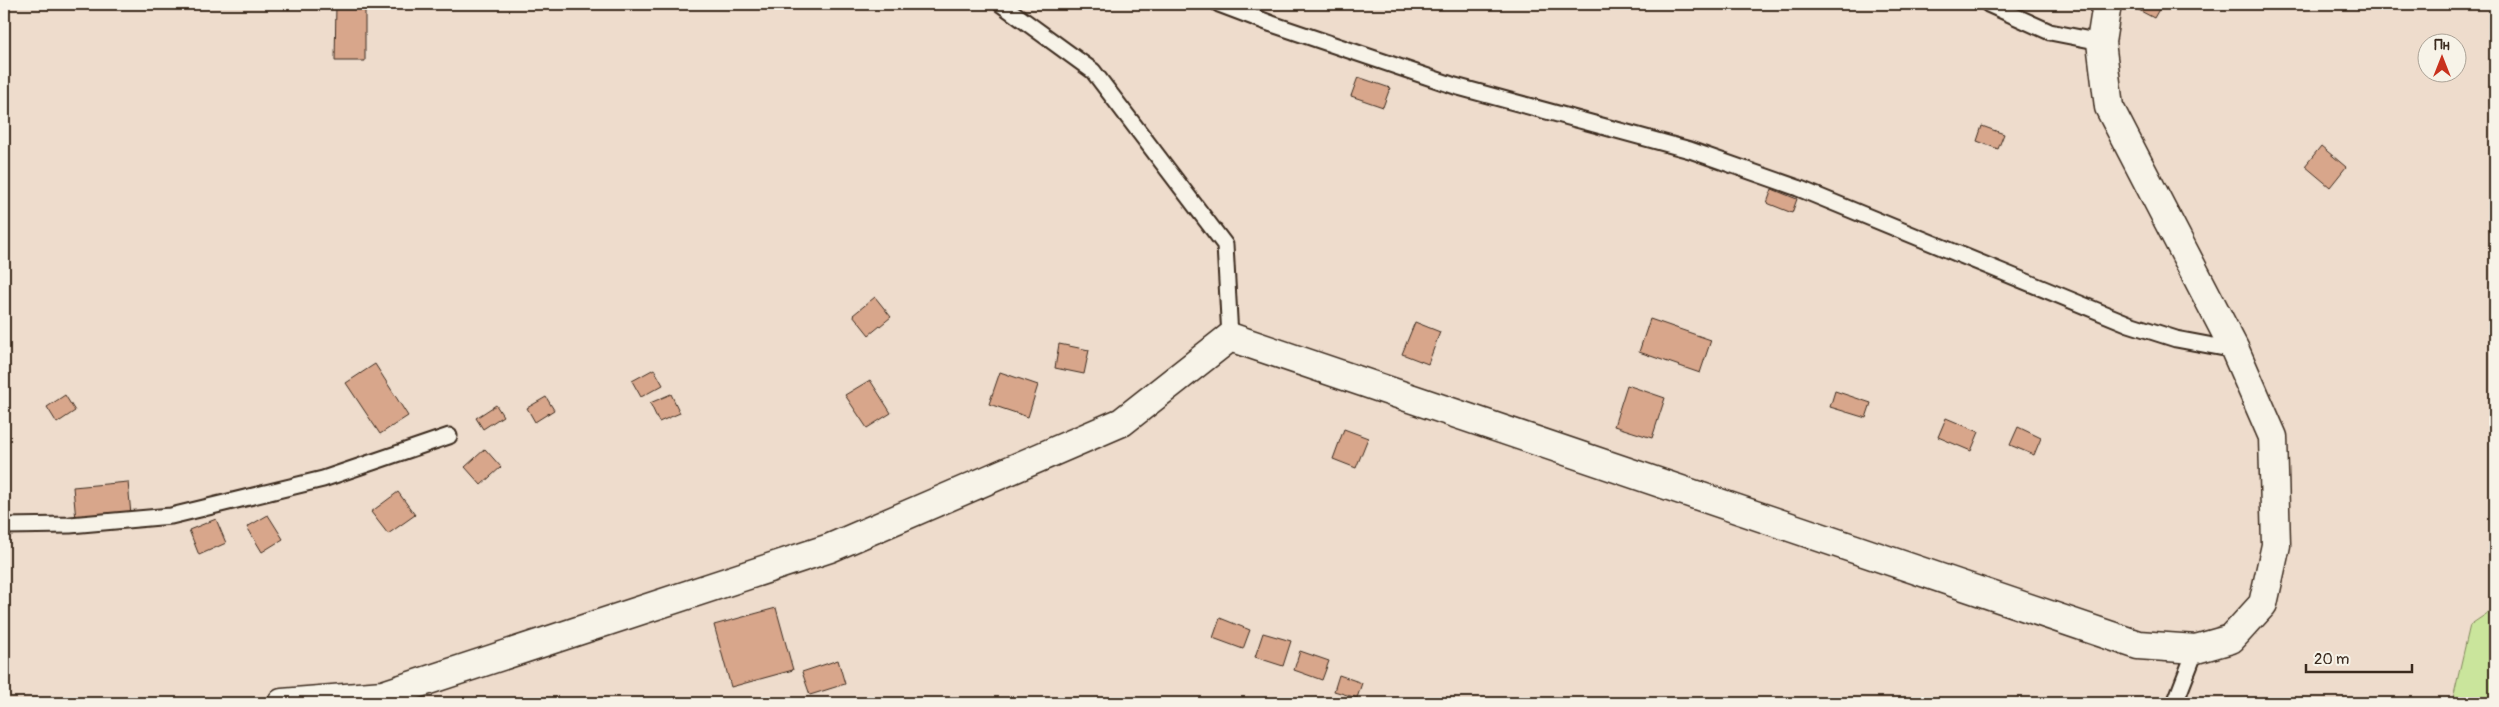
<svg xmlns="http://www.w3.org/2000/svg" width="2499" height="707" font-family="Pangolin,sans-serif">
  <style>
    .green { fill: #cae59c; stroke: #82885d }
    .building { fill: #d8a68b; stroke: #3b2a1e }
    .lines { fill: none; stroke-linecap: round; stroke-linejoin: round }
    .lane-casing { stroke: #3b2a1e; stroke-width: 19 }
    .street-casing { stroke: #3b2a1e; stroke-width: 31 }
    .lane { stroke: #f7f3e8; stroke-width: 15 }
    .street { stroke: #f7f3e8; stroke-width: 28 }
  </style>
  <rect width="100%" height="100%" fill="#eedccc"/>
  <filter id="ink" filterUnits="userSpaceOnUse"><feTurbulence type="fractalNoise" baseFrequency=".02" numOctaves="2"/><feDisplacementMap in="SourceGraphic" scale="10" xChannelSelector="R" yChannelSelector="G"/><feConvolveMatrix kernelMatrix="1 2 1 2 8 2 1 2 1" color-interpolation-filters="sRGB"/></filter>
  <g filter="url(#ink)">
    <!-- green -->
    <path class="green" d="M2495 608V703H2452L2470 625Z"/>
    <!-- building -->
    <g class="building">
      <path d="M336 4H365V61H335Z"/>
      <path d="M2132 4H2162L2154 18 2131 6Z"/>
      <path d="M1358 77 1390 88 1383 107 1351 96Z"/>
      <path d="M1982 126 2004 134 1998 149 1977 141Z"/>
      <path d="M2321 146 2346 167 2330 187 2305 166Z"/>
      <path d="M1772 189 1797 199 1792 213 1767 203Z"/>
      <path d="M875 297 891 317 869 335 853 315Z"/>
      <path d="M1650 319 1711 340 1700 373 1639 352Z"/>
      <path d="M1415 322 1440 332 1428 364 1402 354Z"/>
      <path d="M1059 344 1089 350 1084 374 1055 368Z"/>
      <path d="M375 364 408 416 380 434 346 383Z"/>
      <path d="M654 369 663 385 641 397 632 381Z"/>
      <path d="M1000 372 1038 385 1028 417 989 404Z"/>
      <path d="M870 380 891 413 867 428 845 395Z"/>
      <path d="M1627 385 1665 398 1652 438 1614 426Z"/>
      <path d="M1835 391 1871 403 1866 418 1830 407Z"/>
      <path d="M671 394 680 413 659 422 650 403Z"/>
      <path d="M65 395 75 411 57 423 47 407Z"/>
      <path d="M546 397 554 410 535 422 527 408Z"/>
      <path d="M496 405 503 416 483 429 476 418Z"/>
      <path d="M1946 418 1979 432 1971 451 1938 437Z"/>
      <path d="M2018 427 2041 438 2034 455 2010 445Z"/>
      <path d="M1344 429 1368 438 1356 468 1333 459Z"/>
      <path d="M485 449 501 467 481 485 465 467Z"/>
      <path d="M128 482 131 515 76 520 73 487Z"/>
      <path d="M398 492 415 515 388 534 371 512Z"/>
      <path d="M268 515 283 539 262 552 247 527Z"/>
      <path d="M216 519 226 543 199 555 189 530Z"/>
      <path d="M776 608 793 670 731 687 714 625Z"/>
      <path d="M1220 618 1250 630 1243 649 1213 638Z"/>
      <path d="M1263 633 1291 641 1283 666 1255 657Z"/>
      <path d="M1300 651 1329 661 1322 680 1294 670Z"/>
      <path d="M838 660 845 684 810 695 802 672Z"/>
      <path d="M1339 675 1362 683 1357 698 1334 691Z"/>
    </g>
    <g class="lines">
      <defs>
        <g id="lane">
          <path d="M1001 4 1093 71 1225 245 1230 337"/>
          <path d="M1219 4 1272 24 1455 86 1690 150 1798 188 2129 324 2176 339 2235 350"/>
          <path d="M1988 4 2050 32 2101 42"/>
          <path d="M4 526 70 525 171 516 323 479 449 436"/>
          <path d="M2175 703 2196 649"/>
        </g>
        <path id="street" d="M282 703 383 695 830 548 1122 422 1230 337 2138 645 2196 649 2231 639 2263 604 2276 545 2273 437 2235 350 2109 107 2101 42 2107 4"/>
      </defs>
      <!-- lane casing -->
      <use href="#lane" class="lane-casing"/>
      <!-- street casing -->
      <use href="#street" class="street-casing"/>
      <!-- lane -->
      <use href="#lane" class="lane"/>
      <!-- street -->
      <use href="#street" class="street"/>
    </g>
  </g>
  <!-- margin -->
  <rect width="2499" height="707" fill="none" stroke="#f7f3e8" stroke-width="20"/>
  <rect x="10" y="10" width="2479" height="687" fill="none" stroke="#3b2a1e" stroke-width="2" filter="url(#ink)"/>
  <!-- north arrow -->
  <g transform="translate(2442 58)"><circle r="24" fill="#f7f3e8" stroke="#aca397"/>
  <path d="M0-4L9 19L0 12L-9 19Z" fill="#c8321e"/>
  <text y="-8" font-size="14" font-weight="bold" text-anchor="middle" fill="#3b2a1e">Пн</text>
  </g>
  <!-- scale -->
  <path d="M2306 664v8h106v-8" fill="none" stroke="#3b2a1e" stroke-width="2.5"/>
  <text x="2314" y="664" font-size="15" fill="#3b2a1e" stroke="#f7f3e8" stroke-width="4" paint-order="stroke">20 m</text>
</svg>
